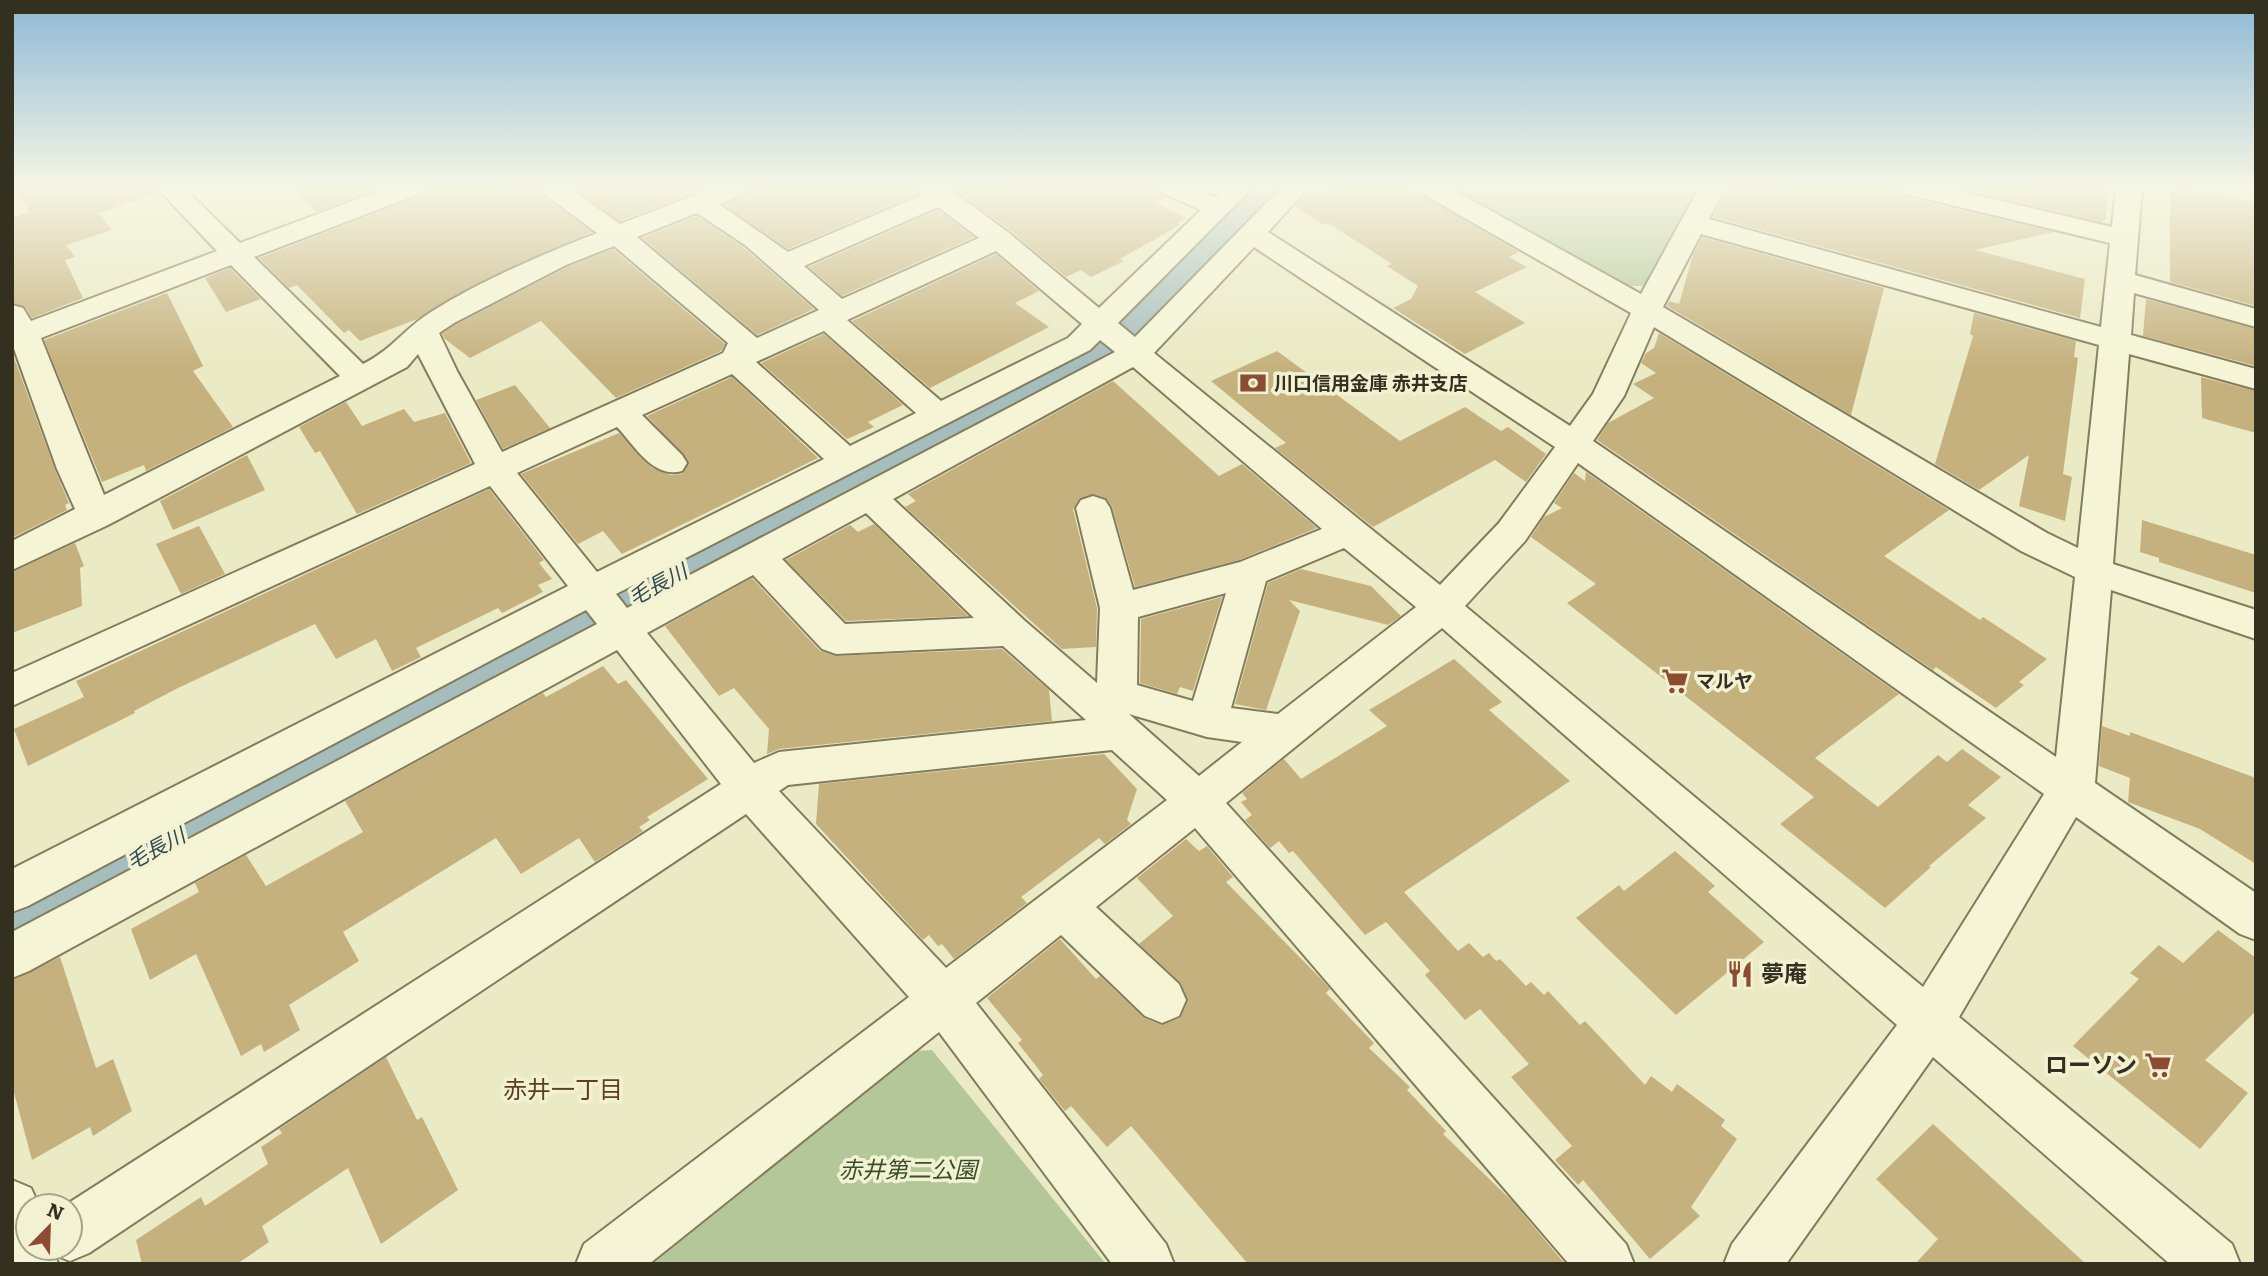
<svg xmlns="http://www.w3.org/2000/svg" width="2268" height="1276" font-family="Literata,'Noto Sans JP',serif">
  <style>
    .green { fill: #b4c799 }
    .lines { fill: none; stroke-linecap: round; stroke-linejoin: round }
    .river { fill: #a5bdbd; fill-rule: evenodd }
    .building { fill: #c5b17d }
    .minor-casing { stroke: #837c5c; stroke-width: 4 }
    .minor { fill: #f5f5d6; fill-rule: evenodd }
    .labels { text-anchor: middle; stroke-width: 7; stroke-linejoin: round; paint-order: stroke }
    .poi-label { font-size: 19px; font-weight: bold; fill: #34301f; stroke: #f2f2d3; text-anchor: start }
    .water-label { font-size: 21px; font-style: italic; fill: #2f4a52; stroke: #f2f2d3 }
    .near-poi-label { font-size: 23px; font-weight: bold; fill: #34301f; stroke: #f2f2d3; text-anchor: start }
    .near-park-label { font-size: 23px; font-style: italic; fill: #394f27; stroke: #f2f2d3 }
    .near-neighbourhood-label { font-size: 24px; fill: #5d4022; stroke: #f2f2d3 }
  </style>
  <rect width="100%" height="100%" fill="#eaeac4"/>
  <!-- green -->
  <g class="green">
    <path d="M1447 188H1699L1646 286H1619Z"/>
    <path d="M932 1050 1106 1264H632L903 1052Z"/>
  </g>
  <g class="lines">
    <!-- river -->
    <path class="river" d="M1234 188H1287L1114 369 43 953 12 965V881L889 439 1072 343Z"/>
  </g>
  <!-- building -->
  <g class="building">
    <path d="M12 188H155L156 194 99 213 112 230 66 245 75 257 65 260 83 298 32 318 25 307 12 303V218L30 212Z"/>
    <path d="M290 188H381L316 212Z"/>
    <path d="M426 188H537L542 196 592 232 490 277 417 319 360 341 349 330 344 333 297 285 289 288 259 258 420 196Z"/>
    <path d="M573 188H707L620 221Z"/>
    <path d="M751 188H914L918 194 788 249 724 205 745 196Z"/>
    <path d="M952 188H1157L1166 198 1157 203 1186 218 1177 223 1180 225 1120 259 1124 261 1091 277 1081 270 1066 277 1011 231Z"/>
    <path d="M1330 188H1410L1519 252 1509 257 1527 267 1475 292 1525 323 1465 354 1393 308 1411 299 1418 286 1387 266 1392 264 1328 223 1323 225 1295 206 1302 198Z"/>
    <path d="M1728 188H1898L1904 197 2054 232 1975 250 2085 279 2080 318 1713 217Z"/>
    <path d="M1956 188H2108L2106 220 2100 222Z"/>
    <path d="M2170 188H2186L2256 203V306L2170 282Z"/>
    <path d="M938 210 974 237 842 296 809 267Z"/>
    <path d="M697 216 743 247 814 309 757 335 642 238Z"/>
    <path d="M1702 237 1884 288 1851 415 1667 306 1669 301 1679 304 1693 255Z"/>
    <path d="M613 249 725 344 721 351 616 398 541 321 470 358 445 339 442 334 455 325 567 267Z"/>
    <path d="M996 254 1039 291 1015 303 1049 327 930 388 852 321Z"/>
    <path d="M230 268 261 299 226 312 205 278Z"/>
    <path d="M167 293 203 366 193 371 233 427 146 471 144 465 102 482 44 340Z"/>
    <path d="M2146 299 2256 329V366L2143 336Z"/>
    <path d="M1974 313 2076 341 2074 357 2078 358 2063 474 2072 477 2065 521 2019 506 2029 455 1979 490 1935 464 1973 336 1970 334Z"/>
    <path d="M1659 333 1949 510 1884 556 1980 620 1983 617 2047 659 2019 682 2024 685 1996 708 1936 667 1933 670 1597 440 1608 423 1654 398 1633 384 1656 373 1641 363 1646 353 1654 348Z"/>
    <path d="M824 334 903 405 868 422 874 427 847 439 761 363Z"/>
    <path d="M1277 351 1400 441 1465 407 1501 431 1508 427 1546 454 1526 482 1495 460 1373 527 1275 448 1286 443 1211 381Z"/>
    <path d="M12 352 55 470 69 503 65 505 67 510 12 538Z"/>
    <path d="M732 377 818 458 622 554 603 531 578 544 521 474 619 433 652 468 671 475 682 474 689 462 647 416Z"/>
    <path d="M2201 377 2256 391V433L2202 418Z"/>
    <path d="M1113 381 1219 476 1242 464 1317 528 1239 560 1135 587 1112 507 1106 498 1094 494 1080 498 1073 509 1097 608 1096 647 1062 649 905 507 916 501 908 494Z"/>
    <path d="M515 385 550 428 503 449 476 400Z"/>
    <path d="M346 402 362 426 404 409 414 422 445 413 471 463 357 514 320 451 315 453 299 427Z"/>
    <path d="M247 455 265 490 173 530 160 501Z"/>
    <path d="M1586 472 1899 694 1815 758 1878 807 1938 755 1947 762 1962 749 2001 777 1968 805 1986 818 1929 866 1931 867 1885 908 1780 824 1814 797 1567 603 1596 584 1531 537 1544 517 1562 508 1554 503 1574 473 1585 481Z"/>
    <path d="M489 489 544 560 539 563 552 579 538 585 543 592 502 613 498 608 416 648 421 657 392 671 376 639 336 659 315 624 178 688 134 711 135 713 28 766 14 729 84 697 76 681Z"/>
    <path d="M2142 520 2256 555V593L2159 562V558L2140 552Z"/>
    <path d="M874 524 968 616 846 621 786 560 850 525 858 532Z"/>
    <path d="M199 526 225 574 181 594 156 544Z"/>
    <path d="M75 543 84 566 80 568 82 606 12 633V572Z"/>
    <path d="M1301 569 1371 586 1401 616 1388 625 1289 600 1300 611 1266 710 1235 704 1268 583Z"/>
    <path d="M752 578 820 651 835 656 1002 649 1049 690 1052 721 779 749 767 754 769 729 734 688 719 696 665 626Z"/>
    <path d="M1222 597 1193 691 1180 687 1177 694 1140 683 1141 619Z"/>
    <path d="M1454 659 1502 702 1489 710 1570 781 1404 892 1458 951 1469 943 1483 957 1489 953 1496 961 1500 959 1526 986 1531 982 1544 995 1548 991 1580 1025 1585 1021 1645 1085 1651 1076 1672 1092 1677 1084 1725 1120 1721 1126 1737 1139 1691 1207 1700 1216 1650 1259 1583 1180 1578 1185 1555 1160 1572 1146 1511 1077 1529 1064 1480 1009 1465 1020 1425 975 1430 971 1386 922 1365 935 1293 851 1289 853 1279 841 1270 848 1245 820 1252 815 1241 802 1247 799 1242 793 1284 759 1301 779 1387 726 1369 710Z"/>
    <path d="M603 666 618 684 626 680 708 779 647 817 650 820 639 827 643 831 595 862 579 838 521 874 496 838 343 932 359 961 289 1005 300 1030 264 1052 261 1044 241 1056 196 954 150 980 131 929 199 892 195 883 246 855 266 886 363 832 345 801 543 693 546 697Z"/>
    <path d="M2102 726 2130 736V732L2256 778V864L2200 829 2128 802 2130 778 2099 766Z"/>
    <path d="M1104 754 1137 789 1127 820 1131 824 1105 844 1099 838 1021 897 1027 903 954 959 942 944 938 946 929 935 923 940 816 824 819 784Z"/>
    <path d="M1186 839 1199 851 1207 846 1233 877 1226 882 1322 980 1330 989 1326 993 1374 1043 1369 1048 1410 1087 1407 1090 1446 1131 1443 1134 1512 1201 1565 1264H1248L1131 1126 1107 1147 1071 1106 1065 1111 1039 1079 1043 1075 1018 1043 1022 1040 987 998 1060 939 1096 979 1100 976 1144 1018 1161 1025 1180 1018 1188 1001 1181 983 1139 944 1173 916 1137 878Z"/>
    <path d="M1675 851 1715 886 1708 892 1764 942 1676 1015 1576 918 1619 885 1624 891Z"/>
    <path d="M2218 930 2256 958V1011L2205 1060 2248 1093 2200 1149 2073 1046 2139 979 2130 973 2159 945 2183 963Z"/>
    <path d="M60 957 96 1068 113 1059 132 1111 93 1136 90 1127 32 1160 12 1085V980Z"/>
    <path d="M386 1057 417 1120 422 1117 458 1190 381 1244 348 1168 262 1226 269 1242 237 1264H142L136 1240 201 1197 205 1206 268 1164 261 1147 282 1133 279 1129Z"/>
    <path d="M1933 1124 2086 1264H1915L1938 1239 1876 1179Z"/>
  </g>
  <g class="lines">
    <defs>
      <path id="minor" d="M157 188H184L240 243 387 188H423L419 194 254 257 363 364C393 349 404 329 431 312 480 281 543 254 597 233L544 194 540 188H569L620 224 713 188H748L744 194 719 204 788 252 922 195 916 188H945L951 190 1009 233 1099 308 1201 210 1164 194 1160 188H1194L1215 197 1224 188H1252L1118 323 1135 337 1281 188H1308L1268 232 1570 426 1593 394 1631 313 1423 194 1419 188H1450L1641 294 1699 188H1725L1709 219 2101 327 2110 243 1905 194 1901 188H1946L2112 227 2116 188H2142L2135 275 2256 309V327L2134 293 2131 335 2256 369V389L2129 354 2113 564 2256 610V639L2111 590 2095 783 2256 893V940L2240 934 2076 817 1959 1017 2232 1244 2240 1264H2170L1933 1057 1786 1264H1724L1732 1244 1897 1025 1442 628 1226 803 1626 1244 1634 1264H1569L1195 828 1096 907 1179 984 1186 1000 1179 1016 1162 1023 1145 1016 1061 935 976 1003 1166 1244 1174 1264H1112L939 1032 649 1264H576L584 1244 909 997 746 814 89 1253 70 1261 55 1255 58 1264H12V1180L31 1188 39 1206H28V1248H70V1206H64L721 784 617 650 29 971 12 978V932L597 624 586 610 28 906 12 912V869L568 586 490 486 12 706V673L475 464 418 354 407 367 371 386 108 525 12 570V541L75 509 57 469 12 343V305L23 308 31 321 217 251ZM938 207 979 238 842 299 804 266ZM697 213 745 245 819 310 757 338 637 237ZM1701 234 2099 345 2078 548 2047 533 1663 307ZM614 246 728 343 723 353 502 452 457 371 439 333 454 323 566 265ZM1254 247 1555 447 1499 523 1440 585 1154 353ZM996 251 1082 324 1068 338 941 401 847 320ZM231 265 340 376 104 495 41 338ZM1654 327 2021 551 2075 577 2056 757 1593 441 1624 396ZM824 331 916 413 850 446 756 362ZM1100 340 1115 352 627 608 616 594 1090 350ZM1133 367 1322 529 1240 562 1133 590 1110 508 1105 500 1093 496 1081 500 1076 508 1100 608 1097 683 1025 621 893 499ZM732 374 824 459 597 572 517 473 617 427C635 446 653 479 682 471L687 463 682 455 642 415ZM1578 463 2044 794 1923 987 1465 606 1525 541ZM866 513 974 618 845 624 782 559ZM1344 548 1416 607 1278 714 1231 708 1266 581ZM753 575 822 649 836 654 1003 646 1086 720 779 752 754 763 647 633ZM1226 593 1193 701 1137 685 1138 617ZM1129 714 1207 737 1242 742 1199 776ZM1112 750 1167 800 946 968 779 791 788 785Z"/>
    </defs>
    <!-- minor casing -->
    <use href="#minor" class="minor-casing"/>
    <!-- minor -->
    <use href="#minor" class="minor"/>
  </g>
  <!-- sky -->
  <linearGradient id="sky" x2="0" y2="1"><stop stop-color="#8db8d7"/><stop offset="0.51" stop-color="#f6f6e4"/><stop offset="1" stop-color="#f6f6e4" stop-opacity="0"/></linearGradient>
  <rect width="2268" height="366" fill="url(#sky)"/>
  <!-- icons -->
  <defs>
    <symbol id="bank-bare" viewBox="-9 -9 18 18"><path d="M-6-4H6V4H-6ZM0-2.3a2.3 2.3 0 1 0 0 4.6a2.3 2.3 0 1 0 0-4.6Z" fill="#8c4c31" stroke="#f2f2d3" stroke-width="2.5" paint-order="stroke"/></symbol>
    <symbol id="supermarket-bare" viewBox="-9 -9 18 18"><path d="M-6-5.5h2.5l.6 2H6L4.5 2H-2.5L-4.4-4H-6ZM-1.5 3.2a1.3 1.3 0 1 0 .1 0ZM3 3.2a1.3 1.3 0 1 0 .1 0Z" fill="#8c4c31" stroke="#f2f2d3" stroke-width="2.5" paint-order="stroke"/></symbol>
    <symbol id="restaurant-bare" viewBox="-9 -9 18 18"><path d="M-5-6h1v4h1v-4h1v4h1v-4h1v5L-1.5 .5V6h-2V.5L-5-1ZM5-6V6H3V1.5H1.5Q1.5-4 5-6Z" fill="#8c4c31" stroke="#f2f2d3" stroke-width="2.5" paint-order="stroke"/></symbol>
  </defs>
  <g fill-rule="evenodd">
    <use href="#bank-bare" x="1234" y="364" width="38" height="38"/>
    <use href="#supermarket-bare" x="1656" y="662" width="38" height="38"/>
    <use href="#restaurant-bare" x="1721" y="955" width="38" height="38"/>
    <use href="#supermarket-bare" x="2139" y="1046" width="38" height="38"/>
  </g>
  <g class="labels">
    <!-- poi labels -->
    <g class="poi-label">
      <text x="1274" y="390">川口信用金庫 赤井支店</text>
      <text x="1696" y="688">マルヤ</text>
    </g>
    <!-- water labels -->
    <g class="water-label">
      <text transform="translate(658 585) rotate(-28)" y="7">毛長川</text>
      <text transform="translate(156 849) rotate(-28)" y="7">毛長川</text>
    </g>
    <!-- near-poi labels -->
    <g class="near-poi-label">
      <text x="1761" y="982">夢庵</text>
      <text x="2137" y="1073" text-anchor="end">ローソン</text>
    </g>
    <!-- near-park labels -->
    <g class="near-park-label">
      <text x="908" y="1178">赤井第二公園</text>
    </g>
    <!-- near-neighbourhood labels -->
    <g class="near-neighbourhood-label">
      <text x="563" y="1098">赤井一丁目</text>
    </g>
  </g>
  <!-- border -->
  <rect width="2268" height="1276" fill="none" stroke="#34301f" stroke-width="28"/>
  <!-- north arrow -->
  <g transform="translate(49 1227) rotate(23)"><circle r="33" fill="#f2f2d3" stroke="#a6a48b" stroke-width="2"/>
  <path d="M0-5L12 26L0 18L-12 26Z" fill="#8c4c31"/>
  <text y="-10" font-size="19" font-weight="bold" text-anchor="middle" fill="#34301f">N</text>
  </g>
</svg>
